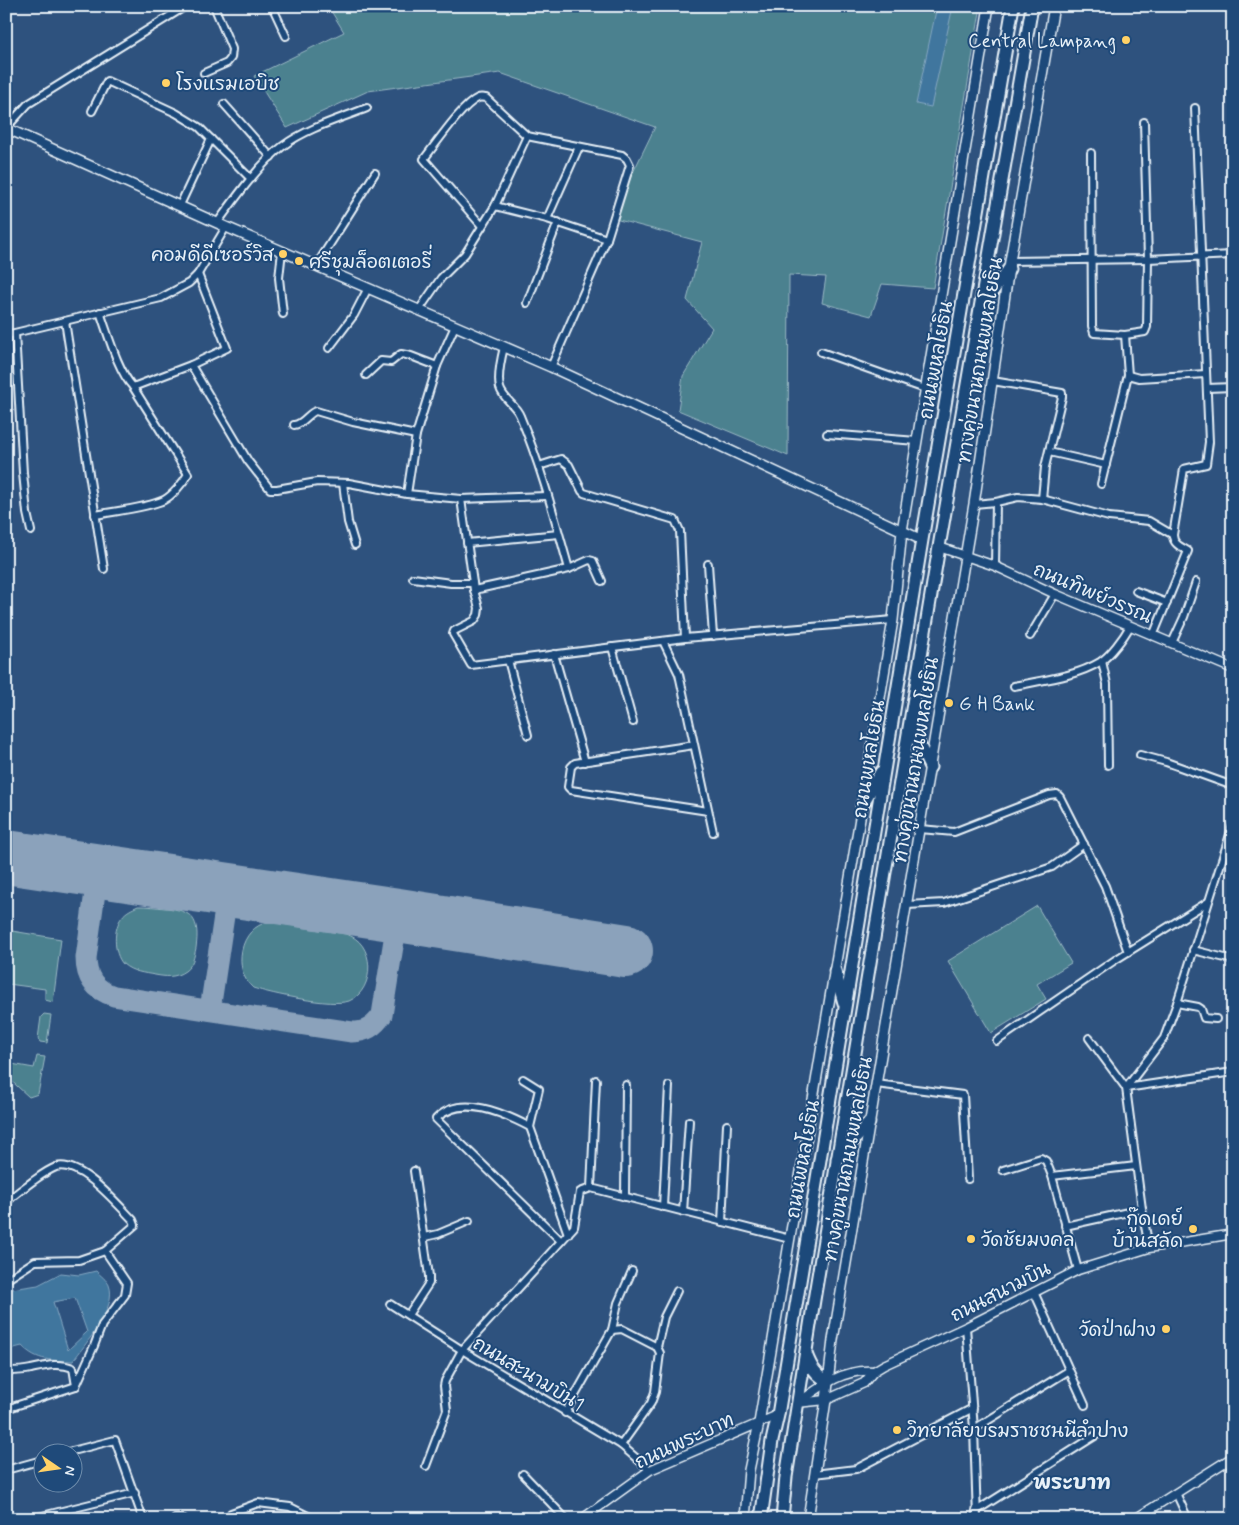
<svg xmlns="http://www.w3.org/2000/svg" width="1239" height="1525" font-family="Mynerve,'Playpen Sans Thai',sans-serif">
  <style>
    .green { fill: #4c818f; stroke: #9ab9c4 }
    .water { fill: #41769e; stroke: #84a7c2; fill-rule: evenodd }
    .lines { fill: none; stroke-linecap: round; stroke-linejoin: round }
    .taxiway { stroke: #8ba2bb; stroke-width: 21 }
    .runway { stroke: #8ba2bb; stroke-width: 54 }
    .minor-casing { stroke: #e8f1f8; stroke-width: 10 }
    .tertiary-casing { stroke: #e8f1f8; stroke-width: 11 }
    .secondary-casing { stroke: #e8f1f8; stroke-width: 12 }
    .trunk-casing { stroke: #e8f1f8; stroke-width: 15 }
    .minor { stroke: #1f4a7a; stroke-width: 6 }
    .tertiary { stroke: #1f4a7a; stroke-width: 8 }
    .secondary { stroke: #1f4a7a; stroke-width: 9 }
    .trunk { stroke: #1f4a7a; stroke-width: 11 }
    .poi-dot { fill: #ffd166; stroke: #1f4a7a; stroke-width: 2 }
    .labels { text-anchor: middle; stroke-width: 4; stroke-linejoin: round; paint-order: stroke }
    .poi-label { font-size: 19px; fill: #e8f1f8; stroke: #1f4a7a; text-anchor: start }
    .street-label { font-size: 19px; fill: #e8f1f8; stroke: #1f4a7a }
    .neighbourhood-label { font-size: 20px; font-weight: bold; fill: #e8f1f8; stroke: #1f4a7a }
  </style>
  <rect width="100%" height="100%" fill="#2e527e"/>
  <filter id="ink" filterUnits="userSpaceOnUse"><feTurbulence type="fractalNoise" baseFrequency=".02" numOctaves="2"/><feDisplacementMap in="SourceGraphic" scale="10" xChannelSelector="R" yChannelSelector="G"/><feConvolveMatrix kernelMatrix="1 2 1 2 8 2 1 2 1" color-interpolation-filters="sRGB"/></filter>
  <g filter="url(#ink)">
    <!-- green -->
    <g class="green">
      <path d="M328 6H981L933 288 882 284 871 316 822 303 826 277 789 275 788 456 678 410 683 376 712 328 687 300 702 242 611 218 655 127 500 73 368 91 287 128 254 76 344 32Z"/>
      <path d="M138 906C147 906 156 907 165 908 193 910 200 920 196 948 194 957 193 965 185 971 175 978 166 977 155 975 144 973 132 972 123 964 113 953 113 928 122 917 126 911 132 909 138 906Z"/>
      <path d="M1037 906 1071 963 1037 984 1046 999 991 1033 948 961Z"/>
      <path d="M269 922 345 934C376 941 376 990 349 1001 332 1007 271 994 253 988 232 970 239 927 269 922Z"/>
      <path d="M6 930 61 939 53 1002 45 1000V989L8 984 6 993Z"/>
      <path d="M44 1014 51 1015 47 1043 40 1042 38 1039 41 1017Z"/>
      <path d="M37 1056 45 1057 38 1094 29 1097 6 1076V1063L34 1068Z"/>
    </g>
    <!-- water -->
    <g class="water">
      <path d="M937 6H953L931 107 916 104Z"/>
      <path d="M96 1271C100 1275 107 1280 109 1285 118 1307 85 1344 73 1361 52 1360 38 1362 22 1346L6 1350V1290L38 1285 61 1273 79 1275ZM75 1298 87 1332 68 1350 53 1302Z"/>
    </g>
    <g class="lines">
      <!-- taxiway -->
      <g class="taxiway">
        <path d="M98 870 86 958C86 978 95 990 114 996L352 1032C366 1032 374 1027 382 1015L398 915"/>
        <path d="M210 1010 228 889"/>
      </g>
      <!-- runway -->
      <path class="runway" d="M6 857 398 915 626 951"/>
      <defs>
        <g id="minor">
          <path d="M272 6 286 36"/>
          <path d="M204 73 227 63 231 58 232 49 214 6"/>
          <path d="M224 104 271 157"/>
          <path d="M92 111 107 81 176 113 199 127 251 179"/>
          <path d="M6 128 28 104 186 6"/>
          <path d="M1091 153 1092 326 1094 333 1125 335 1145 332 1147 327 1148 259 1144 122"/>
          <path d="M180 205 211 139"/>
          <path d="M495 206 547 219 607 239"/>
          <path d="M547 219 579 147"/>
          <path d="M218 222C235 199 260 163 283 146 307 128 339 119 367 108"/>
          <path d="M482 226 424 159C436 144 462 105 478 98 481 97 484 98 486 98L527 136 622 155 627 159 630 165 607 239 551 367"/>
          <path d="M282 251 279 278 283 314"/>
          <path d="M1010 261 1148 259 1233 255"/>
          <path d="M316 266 375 173"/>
          <path d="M527 303 558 222"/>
          <path d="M419 310 441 278 465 254 495 206 527 136"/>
          <path d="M65 321 104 569"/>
          <path d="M15 333 23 473 27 513 31 531"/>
          <path d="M6 335 161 298 189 283 198 274 226 227"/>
          <path d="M504 347C501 359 497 376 500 388 503 399 516 405 520 416 540 463 555 519 569 569"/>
          <path d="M329 348 354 315 368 288"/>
          <path d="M821 352 925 389"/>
          <path d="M191 365 248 461 270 489H277L317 482 349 483 407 494 461 499 547 496"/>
          <path d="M366 375 381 361 391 362 401 354 411 356 437 366"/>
          <path d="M1128 375 1139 378 1206 374"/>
          <path d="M993 381 1062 393V397L1045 467 1042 499"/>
          <path d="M133 387 191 365 227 348 198 274"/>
          <path d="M1207 388 1233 387"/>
          <path d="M294 425C304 424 308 413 316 411L353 422 416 435"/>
          <path d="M827 434 917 441"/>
          <path d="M1049 452 1106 465"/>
          <path d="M539 466 561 459 569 465 582 491 584 493 675 520 680 531 685 638"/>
          <path d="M343 483 348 522 355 545"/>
          <path d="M1101 484 1128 375 1125 335"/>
          <path d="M407 494 416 435 437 366 455 326"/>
          <path d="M461 499 474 590 479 608 478 615 474 621 454 631 453 634 471 665 685 638 893 620"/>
          <path d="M974 504 996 502 1018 497 1042 499 1109 517 1149 521 1173 535 1184 469 1206 464 1209 442 1195 108"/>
          <path d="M95 515C115 511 147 508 164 500 173 495 183 483 188 474L133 387C118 371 108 334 100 312"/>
          <path d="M467 543 559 534"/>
          <path d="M708 564 713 636"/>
          <path d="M995 566 996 502"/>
          <path d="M413 578 451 583H473"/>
          <path d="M474 590 569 569 589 560 593 561 602 581"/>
          <path d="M1136 591 1167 603"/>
          <path d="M1030 636 1055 594"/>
          <path d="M1153 636 1188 551C1181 547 1173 544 1173 535"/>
          <path d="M663 641 679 674 713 832"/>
          <path d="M1172 643 1184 617 1196 582"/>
          <path d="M612 647 633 722"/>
          <path d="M554 654 585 762"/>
          <path d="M508 660 528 735"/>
          <path d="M1102 661 1107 684 1108 765"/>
          <path d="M1014 686C1042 680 1075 677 1100 662 1110 656 1124 637 1130 626"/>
          <path d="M694 745 575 763 571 767 568 787 571 790 708 811"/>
          <path d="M1140 755 1166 762 1233 786"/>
          <path d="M920 829 954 832 1049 795 1057 794 1060 797 1105 886 1128 952"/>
          <path d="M907 905 944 903 1052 867 1084 844"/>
          <path d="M1193 950 1233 960"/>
          <path d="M1177 1003 1198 1007 1201 1009 1204 1018 1216 1019"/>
          <path d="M1089 1038 1126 1088 1233 1072"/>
          <path d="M997 1041 1115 960 1208 902"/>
          <path d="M523 1079 539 1089 530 1127 568 1234"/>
          <path d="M876 1084 963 1095 968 1179"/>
          <path d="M530 1127C505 1114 461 1093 436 1119L561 1241"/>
          <path d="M1003 1170 1041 1158 1046 1161 1052 1176 1078 1270"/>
          <path d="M1052 1176 1136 1166"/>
          <path d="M591 1188 596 1080"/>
          <path d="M625 1197 626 1085"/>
          <path d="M6 1203C14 1194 24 1188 33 1181 40 1176 48 1170 56 1167 81 1160 117 1204 133 1220L135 1225 105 1251 127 1283 125 1295 102 1325 94 1346 76 1386 6 1409"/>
          <path d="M663 1207 669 1086"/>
          <path d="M683 1212 689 1121"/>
          <path d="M722 1222 727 1125"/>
          <path d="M1065 1226 1142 1209"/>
          <path d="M425 1237 438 1234 469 1221"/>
          <path d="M1149 1248 1142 1209 1126 1088 1164 1038 1177 1003 1233 825"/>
          <path d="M6 1280 35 1261 79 1260 105 1251"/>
          <path d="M1034 1292 1085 1405"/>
          <path d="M390 1304 462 1350 621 1445 650 1470"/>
          <path d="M408 1315 429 1283V1276L414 1171"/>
          <path d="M966 1327 974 1429 977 1519"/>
          <path d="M612 1330 618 1303 632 1271"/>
          <path d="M657 1347 664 1317 677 1291"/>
          <path d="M6 1371C15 1371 23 1371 31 1369 45 1366 59 1362 73 1368L76 1386"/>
          <path d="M565 1413 612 1330 622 1329 657 1347 660 1353 655 1392 651 1403 621 1445"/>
          <path d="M974 1429 1068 1371"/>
          <path d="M68 1452 115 1440 143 1519"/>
          <path d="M426 1466 447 1410 444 1386 445 1381 462 1350 574 1227 580 1192 591 1188 790 1239"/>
          <path d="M6 1470 42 1460"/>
          <path d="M523 1474 566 1519"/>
          <path d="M814 1474 856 1469 973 1408"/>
          <path d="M1176 1493 1188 1519"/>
          <path d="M6 1506 10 1519"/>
          <path d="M976 1511 1098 1434"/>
          <path d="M231 1513 258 1503 290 1507 314 1519"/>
          <path d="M30 1519 135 1493"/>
          <path d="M175 1519H184"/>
        </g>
        <g id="tertiary">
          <path d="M939 547 995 566 1055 594 1233 669"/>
          <path d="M797 1403 826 1400 864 1383 874 1371 884 1365 966 1327 1078 1270 1149 1248 1233 1234"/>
          <path d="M798 1403C821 1386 844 1368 874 1371"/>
          <path d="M582 1519 650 1470 778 1415"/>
          <path d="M1135 1519 1233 1457"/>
        </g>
        <g id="secondary">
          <path d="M6 128 226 227 551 367 922 540"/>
          <path d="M745 1519 749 1470 759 1423 893 620 902 531 989 6"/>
          <path d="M808 1519 826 1400 833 1340 974 504 1010 261 1054 6"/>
        </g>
        <g id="trunk">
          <path d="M983 304 1009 269"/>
          <path d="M910 726 930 767"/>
          <path d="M862 805 881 772"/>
          <path d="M835 971 844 1003"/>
          <path d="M837 1159 869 1123"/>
          <path d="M806 1354C811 1367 815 1374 827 1381"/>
          <path d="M761 1519 772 1441 778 1415 922 540 1013 6"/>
          <path d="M782 1519 786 1477 814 1300 939 547 1032 6"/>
        </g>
      </defs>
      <!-- minor casing -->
      <use href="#minor" class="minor-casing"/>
      <!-- tertiary casing -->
      <use href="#tertiary" class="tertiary-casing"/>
      <!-- secondary casing -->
      <use href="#secondary" class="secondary-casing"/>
      <!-- trunk casing -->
      <use href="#trunk" class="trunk-casing"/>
      <!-- minor -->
      <use href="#minor" class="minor"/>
      <!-- tertiary -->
      <use href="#tertiary" class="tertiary"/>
      <!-- secondary -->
      <use href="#secondary" class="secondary"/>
      <!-- trunk -->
      <use href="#trunk" class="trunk"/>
    </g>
  </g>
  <!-- markers -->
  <g class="poi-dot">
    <circle cx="1126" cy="40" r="5"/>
    <circle cx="166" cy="83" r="5"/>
    <circle cx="283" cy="254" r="5"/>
    <circle cx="299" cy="261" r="5"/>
    <circle cx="949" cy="703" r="5"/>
    <circle cx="1193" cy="1229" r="5"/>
    <circle cx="971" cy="1239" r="5"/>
    <circle cx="1166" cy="1329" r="5"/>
    <circle cx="897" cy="1430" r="5"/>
  </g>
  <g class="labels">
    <!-- poi labels -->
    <g class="poi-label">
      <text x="1116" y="47" text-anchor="end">Central Lampang</text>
      <text x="176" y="90">โรงแรมเอบิช</text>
      <text x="273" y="261" text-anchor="end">คอมดีดีเซอร์วิส</text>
      <text x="309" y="268">ศรีชุมล็อตเตอรี่</text>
      <text x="959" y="710">G H Bank</text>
      <text x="1183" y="1225" text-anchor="end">กู๊ดเดย์<tspan x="1183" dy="22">บ้านสลัด</tspan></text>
      <text x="981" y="1246">วัดชัยมงคล</text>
      <text x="1156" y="1336" text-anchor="end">วัดป่าฝาง</text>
      <text x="907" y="1437">วิทยาลัยบรมราชชนนีลำปาง</text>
    </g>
    <!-- street labels -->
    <g class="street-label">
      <text transform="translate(935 360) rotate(-80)" y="7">ถนนพหลโยธิน</text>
      <text transform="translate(979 360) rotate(-81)" y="7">ทางคู่ขนานถนนพหลโยธิน</text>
      <text transform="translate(1093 592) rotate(23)" y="7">ถนนทิพย์วรรณ</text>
      <text transform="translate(868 759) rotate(-81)" y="7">ถนนพหลโยธิน</text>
      <text transform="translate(915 760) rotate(-81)" y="7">ทางคู่ขนานถนนพหลโยธิน</text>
      <text transform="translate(802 1159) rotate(-80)" y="7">ถนนพหลโยธิน</text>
      <text transform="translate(847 1159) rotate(-80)" y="7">ทางคู่ขนานถนนพหลโยธิน</text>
      <text transform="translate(1000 1291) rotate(-27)" y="7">ถนนสนามบิน</text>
      <text transform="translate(529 1373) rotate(31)" y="7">ถนนสะนามบิน1</text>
      <text transform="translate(684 1440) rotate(-25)" y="7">ถนนพระบาท</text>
    </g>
    <!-- neighbourhood labels -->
    <g class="neighbourhood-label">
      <text x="1072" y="1489">พระบาท</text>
    </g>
  </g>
  <!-- margin -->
  <rect width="1239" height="1525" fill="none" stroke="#1f4a7a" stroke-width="25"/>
  <rect x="12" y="12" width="1214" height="1500" fill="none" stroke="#e8f1f8" stroke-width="2" filter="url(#ink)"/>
  <!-- north arrow -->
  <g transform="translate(58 1468) rotate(103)"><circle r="24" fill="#1f4a7a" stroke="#6f8dac"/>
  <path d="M0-4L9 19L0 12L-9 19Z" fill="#ffd166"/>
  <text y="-8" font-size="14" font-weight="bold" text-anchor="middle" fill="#e8f1f8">N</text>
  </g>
</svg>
